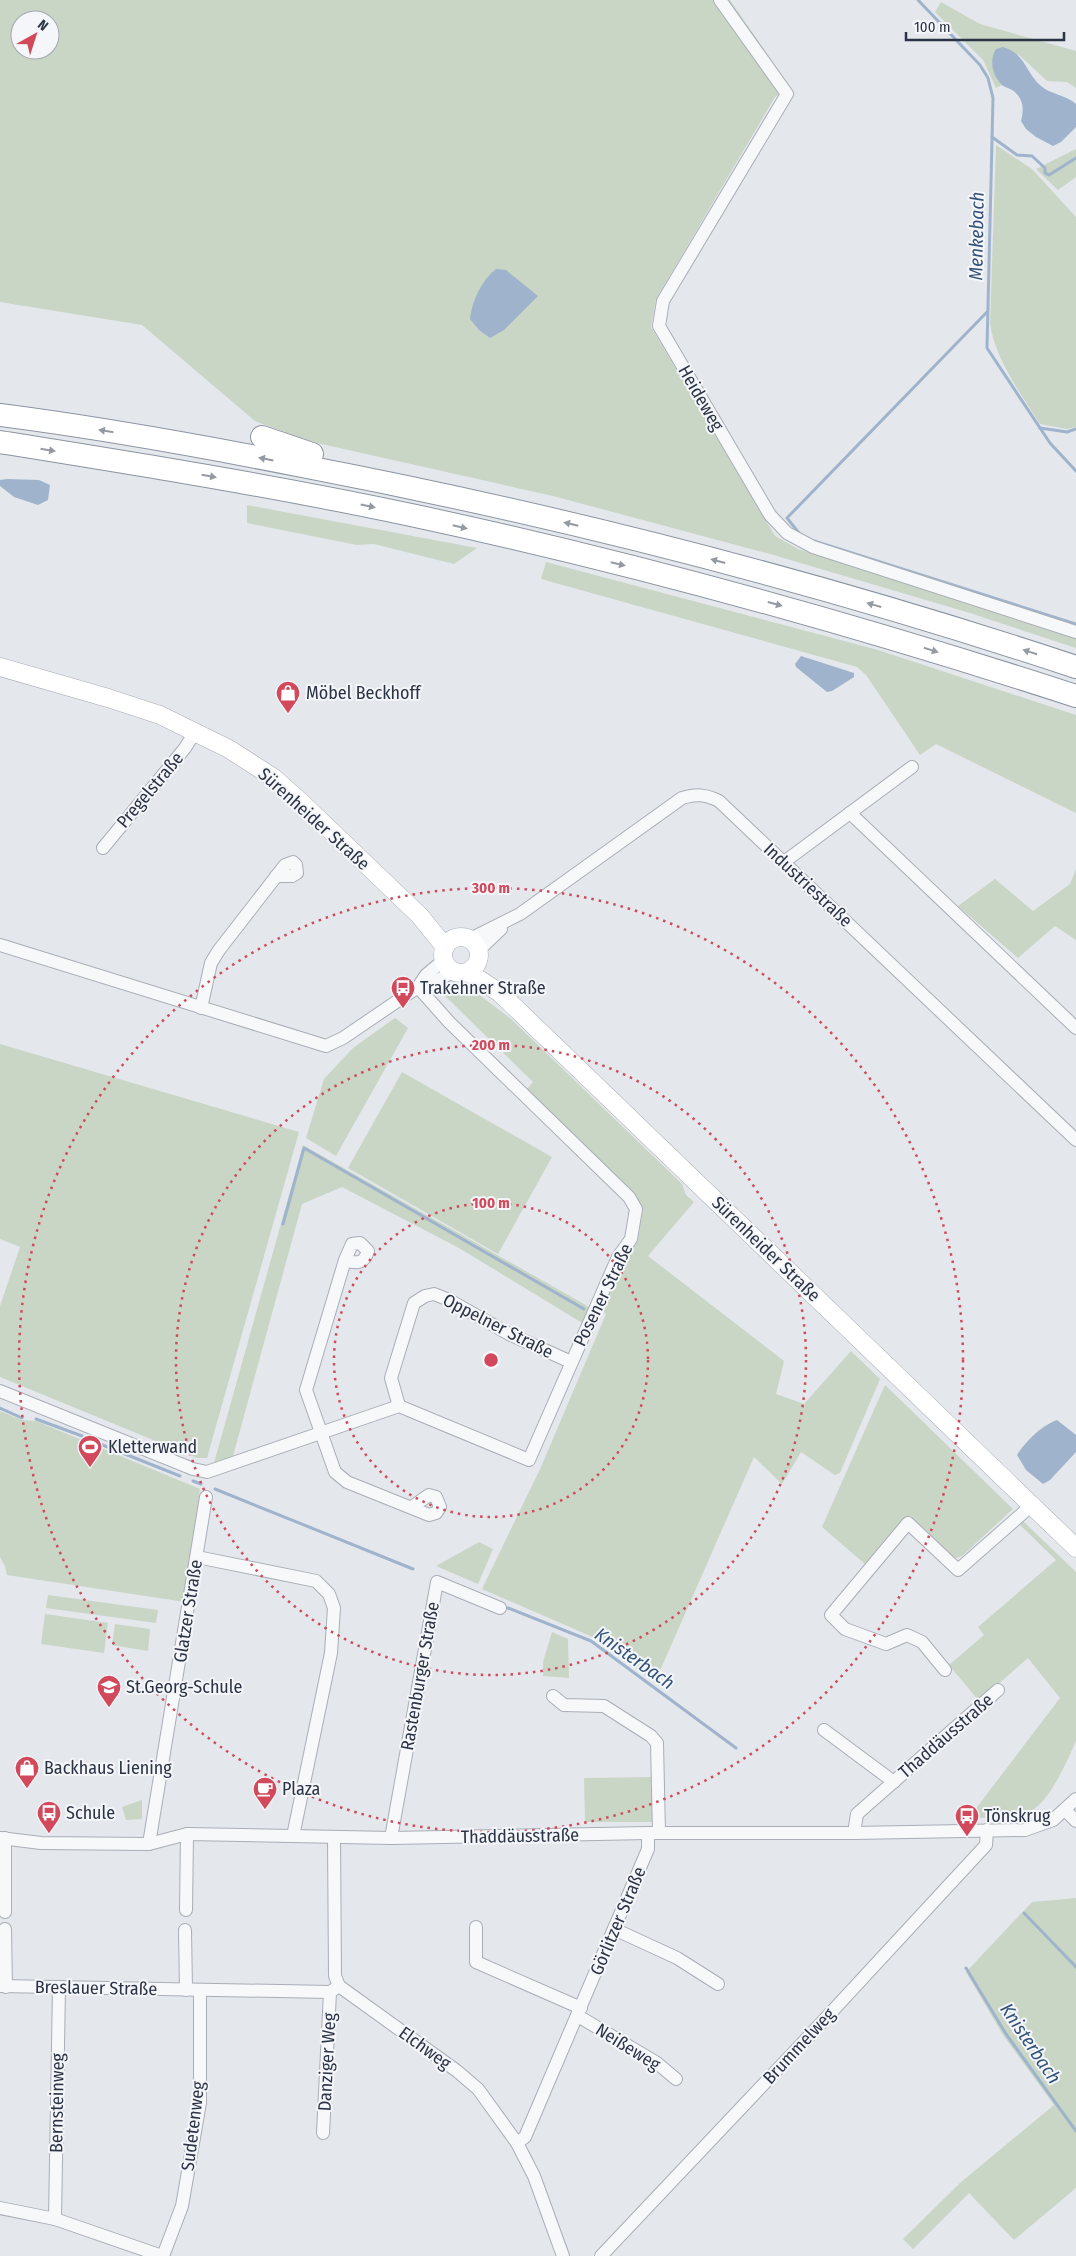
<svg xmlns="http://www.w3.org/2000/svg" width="1076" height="2256" font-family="'Fira Sans Condensed',sans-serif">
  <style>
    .green { fill: #c9d6c5; fill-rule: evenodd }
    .water { fill: #9fb4cc }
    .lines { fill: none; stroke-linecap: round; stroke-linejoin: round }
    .stream { stroke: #9fb4cc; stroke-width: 3 }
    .street-casing { stroke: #a9aeb7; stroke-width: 14 }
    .secondary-casing { stroke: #a9aeb7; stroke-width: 19 }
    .highway-casing { stroke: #8b94a3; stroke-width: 24 }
    .street { stroke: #f7f8fa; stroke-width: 12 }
    .secondary { stroke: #fff; stroke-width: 18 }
    .highway { stroke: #fff; stroke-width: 22 }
    .oneway { fill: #959aa2 }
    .ring { fill: none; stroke: #d1495b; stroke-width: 2.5; stroke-dasharray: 2.5 5 }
    .labels { text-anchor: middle; stroke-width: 4; stroke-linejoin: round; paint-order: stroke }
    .street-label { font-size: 18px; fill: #2b3445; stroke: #f4f6f9 }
    .poi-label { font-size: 18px; fill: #2b3445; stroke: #f4f6f9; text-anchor: start }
    .water-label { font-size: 19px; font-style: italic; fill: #34527a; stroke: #f4f6f9 }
    .centre { fill: #d1495b; stroke: #f4f6f9; stroke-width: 2.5 }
    .ring-label { font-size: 15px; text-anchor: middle; font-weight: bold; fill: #d1495b; stroke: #f4f6f9; stroke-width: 4; stroke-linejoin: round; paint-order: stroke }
  </style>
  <rect width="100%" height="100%" fill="#e4e7ec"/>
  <!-- green -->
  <g class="green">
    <path d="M0 0H730L790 87 775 97 656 299 651 327 775 536 798 549 1076 636V648L970 613 770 554 553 496 308 441 255 421 142 325 0 302ZM20 20H50V50H20Z"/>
    <path d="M941 2 980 24 1076 51V88L1067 82 1047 81 1018 54 996 76 1002 85 996 88 983 60 935 12Z"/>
    <path d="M996 145 1032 169 1076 217V427L1067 429 1040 424C1020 392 996 361 990 324Z"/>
    <path d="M1076 149V177L1058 190 1036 169Z"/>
    <path d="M247 505 477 548 454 564 374 544 357 545 247 523Z"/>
    <path d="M546 562 878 650 1076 715V813L936 744 920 755 866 675 857 667 541 579Z"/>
    <path d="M1076 869V940L1055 926 1018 958 958 906 995 879 1033 911 1070 884Z"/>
    <path d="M463 987 477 993 511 1019 682 1184 686 1195 694 1202 648 1256 784 1361 776 1394 804 1404 851 1351 880 1379 840 1473 835 1475 801 1452 782 1484 754 1457 655 1682 595 1638 482 1589 541 1467 606 1314 599 1309 622 1261 638 1241 643 1209 632 1192 527 1089 533 1082 439 990Z"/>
    <path d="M395 1018 408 1028 336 1156 306 1138 324 1079 353 1048Z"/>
    <path d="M0 1044 299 1132 207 1458H197L0 1377V1306L20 1247 0 1239Z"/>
    <path d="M402 1072 552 1157 498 1254 348 1168Z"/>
    <path d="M303 1145 591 1308 584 1324 459 1248 342 1187 302 1204 233 1456 214 1463Z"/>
    <path d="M885 1385 1013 1509 963 1555 957 1558 953 1557 908 1516 866 1565 822 1527Z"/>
    <path d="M0 1411 22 1420 36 1421 200 1489 185 1602 7 1575 5 1566 0 1557Z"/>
    <path d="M1022 1520 1076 1572V1741C1067 1761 1047 1810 1023 1814 1005 1818 986 1817 968 1819L1060 1698 1028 1658 979 1701 949 1665 984 1635 978 1627 1056 1560 1019 1524Z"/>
    <path d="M479 1542 493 1549 478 1584 436 1566Z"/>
    <path d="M48 1595 158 1610 156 1623 46 1608Z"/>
    <path d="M45 1614 108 1623 104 1653 41 1644Z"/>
    <path d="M115 1624 150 1629 148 1651 112 1645Z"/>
    <path d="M552 1632 568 1639 569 1678 543 1676V1662Z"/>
    <path d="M654 1777 655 1822H585L584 1778Z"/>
    <path d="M142 1800V1819L126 1820 122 1807Z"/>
    <path d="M1076 1898V2188L1014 2240 969 2193 913 2249 903 2239 960 2183 1054 2105 1003 2035 966 1972 1032 1902Z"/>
  </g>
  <!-- water -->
  <g class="water">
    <path d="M1003 47C1026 54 1025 72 1041 86 1050 94 1066 95 1076 104V127L1061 142 1053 146 1036 137 1026 129 1021 121C1024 109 1024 98 1012 90 1009 88 1004 87 1002 85 992 75 989 60 996 49Z"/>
    <path d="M496 269 506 270 538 296 504 330 490 338 479 330 470 319C472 300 482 280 496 269Z"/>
    <path d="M7 479 39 480 50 485 48 500 38 505 14 497 0 486V480Z"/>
    <path d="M801 656 854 673V677L832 691 827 692 796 667 795 664Z"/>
    <path d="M1057 1420 1076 1435V1452L1050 1480 1043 1484 1026 1470 1017 1455C1025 1442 1042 1425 1057 1420Z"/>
  </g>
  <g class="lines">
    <!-- stream -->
    <g class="stream">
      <path d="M918 0 980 65 988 78 993 98 987 348 1050 443 1076 471"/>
      <path d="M992 137 1017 155 1032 156 1045 168V173L1049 175 1076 158"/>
      <path d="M1040 428 1067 432 1076 429"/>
      <path d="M799 533 787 518 987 312"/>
      <path d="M814 541 1076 624"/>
      <path d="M283 1224 304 1148 584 1309"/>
      <path d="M0 1408 22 1418"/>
      <path d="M36 1419 82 1436"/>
      <path d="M90 1440 180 1476"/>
      <path d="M193 1481 201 1484"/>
      <path d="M215 1489 413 1569"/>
      <path d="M508 1608 591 1641 736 1748"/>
      <path d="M1024 1913 1076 1967"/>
      <path d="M966 1968 1006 2034 1076 2131"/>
    </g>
    <defs>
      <g id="street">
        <path d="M720 0 787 94 663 301 659 326 770 515 787 533 813 547 1076 632"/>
        <path d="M850 813 1076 1028"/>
        <path d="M103 848 185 748 195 732"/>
        <path d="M784 862 912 767"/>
        <path d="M470 939 520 914 682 798C696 794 705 794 719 801L1076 1140"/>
        <path d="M0 945 326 1046 343 1038 418 987 426 975 444 960"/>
        <path d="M479 950 501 929"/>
        <path d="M420 986 432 983 453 972"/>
        <path d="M201 1008 211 963 219 950 285 865 293 862 296 865 297 873 292 876H276"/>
        <path d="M345 1260 352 1244 360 1243 368 1251C364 1264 357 1264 345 1260L306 1390 335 1472 347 1482 429 1515 436 1513 440 1507 436 1497 429 1495 412 1507"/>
        <path d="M0 1391 193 1469 207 1472 399 1406 529 1460 618 1257 631 1239 636 1209 629 1197 449 1022 418 987"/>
        <path d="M399 1406 391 1378 414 1303 425 1296 434 1294 449 1300 509 1334 571 1362"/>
        <path d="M197 1557 316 1581 329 1594 334 1608 331 1653 293 1836"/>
        <path d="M945 1670 922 1642 907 1635 886 1644 845 1629 831 1615 908 1523 958 1570 1032 1505"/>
        <path d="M553 1696 564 1705 604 1706 651 1736 657 1743 659 1833"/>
        <path d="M824 1730 894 1782"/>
        <path d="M1066 1811 1076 1821"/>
        <path d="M854 1833 857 1814 998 1690"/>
        <path d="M334 1837 335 1976 339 1986 457 2071 478 2089 517 2143 534 2176 563 2256"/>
        <path d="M0 1838 41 1843 149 1844 187 1834 391 1838 648 1833H854L1025 1830 1053 1820 1076 1799"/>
        <path d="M5 1838V1912"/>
        <path d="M391 1838 437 1582 500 1608"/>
        <path d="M149 1844 206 1497"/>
        <path d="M186 1910 187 1834"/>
        <path d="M476 1927V1962L581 2008"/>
        <path d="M5 1929 6 1987"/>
        <path d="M614 1929 677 1958 718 1984"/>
        <path d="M185 1930 186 1990"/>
        <path d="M0 1986 330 1992 339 1986"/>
        <path d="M578 2016 657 2063 676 2079"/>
        <path d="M323 2133 330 1992"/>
        <path d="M517 2143 525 2137 648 1849V1833"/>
        <path d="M0 2208 55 2219 162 2256"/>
        <path d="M55 2219 59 1987"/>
        <path d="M163 2256 182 2206 200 2103V1991"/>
        <path d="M601 2256 812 2033 986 1845 987 1830"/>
      </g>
      <g id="secondary">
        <path d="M0 667 108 698 160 715 229 749 274 778 303 804 420 916 445 947"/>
        <circle cx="461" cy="955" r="18"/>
        <path d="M468 972 500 993 1076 1548"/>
      </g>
      <g id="highway">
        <path d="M0 415C101 428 201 446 302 466 563 516 823 583 1076 667"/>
        <path d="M262 437 312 454"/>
        <path d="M0 442C137 464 275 486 411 515 636 563 857 625 1076 696"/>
      </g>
    </defs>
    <!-- street casing -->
    <use href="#street" class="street-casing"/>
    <!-- secondary casing -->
    <use href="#secondary" class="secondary-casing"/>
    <!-- highway casing -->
    <use href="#highway" class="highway-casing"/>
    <!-- street -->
    <use href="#street" class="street"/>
    <!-- secondary -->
    <use href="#secondary" class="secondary"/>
    <!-- highway -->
    <use href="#highway" class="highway"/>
  </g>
  <!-- one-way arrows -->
  <defs><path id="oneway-solid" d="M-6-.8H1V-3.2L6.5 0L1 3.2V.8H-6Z" transform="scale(1.25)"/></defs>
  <g class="oneway">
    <use href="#oneway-solid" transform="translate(106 431) rotate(-171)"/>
    <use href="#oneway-solid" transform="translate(48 450) rotate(9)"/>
    <use href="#oneway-solid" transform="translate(266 459) rotate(-169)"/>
    <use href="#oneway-solid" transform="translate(209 476) rotate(10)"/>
    <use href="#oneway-solid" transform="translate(368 506) rotate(12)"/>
    <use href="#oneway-solid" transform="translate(571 524) rotate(-167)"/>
    <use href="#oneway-solid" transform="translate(460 527) rotate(13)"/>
    <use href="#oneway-solid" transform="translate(718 561) rotate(-165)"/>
    <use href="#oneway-solid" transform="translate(618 564) rotate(13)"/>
    <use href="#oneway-solid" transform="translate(775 604) rotate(15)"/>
    <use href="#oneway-solid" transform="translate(874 605) rotate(-164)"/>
    <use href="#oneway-solid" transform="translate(931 650) rotate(17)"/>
    <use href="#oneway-solid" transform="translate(1030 652) rotate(-162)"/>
  </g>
  <!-- distance rings -->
  <g class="ring">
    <circle cx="491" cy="1360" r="157"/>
    <circle cx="491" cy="1360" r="315"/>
    <circle cx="491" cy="1360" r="472"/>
  </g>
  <!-- icons -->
  <defs>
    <symbol id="shop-pin" viewBox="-11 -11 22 30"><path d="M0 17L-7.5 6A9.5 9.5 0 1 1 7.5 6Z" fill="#d1495b" stroke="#f4f6f9"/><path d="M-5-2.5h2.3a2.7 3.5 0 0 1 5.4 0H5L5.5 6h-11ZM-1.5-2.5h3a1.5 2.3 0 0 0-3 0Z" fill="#fff"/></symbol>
    <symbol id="bus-pin" viewBox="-11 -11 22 30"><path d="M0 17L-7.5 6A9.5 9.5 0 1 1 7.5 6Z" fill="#d1495b" stroke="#f4f6f9"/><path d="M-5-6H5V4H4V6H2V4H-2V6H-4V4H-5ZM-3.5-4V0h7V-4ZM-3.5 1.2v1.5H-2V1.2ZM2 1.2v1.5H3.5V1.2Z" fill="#fff"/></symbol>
    <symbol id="stadium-pin" viewBox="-11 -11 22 30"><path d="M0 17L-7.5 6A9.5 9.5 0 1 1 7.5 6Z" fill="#d1495b" stroke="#f4f6f9"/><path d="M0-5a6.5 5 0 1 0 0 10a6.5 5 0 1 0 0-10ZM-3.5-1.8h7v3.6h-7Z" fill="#fff"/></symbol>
    <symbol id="school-pin" viewBox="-11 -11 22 30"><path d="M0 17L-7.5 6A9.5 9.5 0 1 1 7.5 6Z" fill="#d1495b" stroke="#f4f6f9"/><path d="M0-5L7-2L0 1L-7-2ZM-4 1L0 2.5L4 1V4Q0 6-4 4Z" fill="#fff"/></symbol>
    <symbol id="cafe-pin" viewBox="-11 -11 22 30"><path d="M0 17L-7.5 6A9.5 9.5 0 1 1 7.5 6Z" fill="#d1495b" stroke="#f4f6f9"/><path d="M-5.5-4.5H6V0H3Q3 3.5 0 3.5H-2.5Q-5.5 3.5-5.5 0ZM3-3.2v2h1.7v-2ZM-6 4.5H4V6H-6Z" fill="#fff"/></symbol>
  </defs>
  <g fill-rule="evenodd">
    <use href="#shop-pin" x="274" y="679" width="28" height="38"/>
    <use href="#bus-pin" x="389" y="974" width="28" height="38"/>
    <use href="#stadium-pin" x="76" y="1433" width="28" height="38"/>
    <use href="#school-pin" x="95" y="1673" width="28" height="38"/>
    <use href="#shop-pin" x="13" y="1754" width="28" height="38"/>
    <use href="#cafe-pin" x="251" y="1775" width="28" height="38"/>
    <use href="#bus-pin" x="35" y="1799" width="28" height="38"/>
    <use href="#bus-pin" x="953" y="1802" width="28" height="38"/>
  </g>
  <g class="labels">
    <!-- street labels -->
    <g class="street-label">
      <text transform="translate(701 398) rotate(60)" y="6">Heideweg</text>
      <text transform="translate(150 790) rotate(-50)" y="6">Pregelstraße</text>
      <text transform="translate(314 819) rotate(42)" y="6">Sürenheider Straße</text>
      <text transform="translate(808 885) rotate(43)" y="6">Industriestraße</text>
      <text transform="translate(766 1249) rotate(44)" y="6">Sürenheider Straße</text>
      <text transform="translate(603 1295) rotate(-64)" y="6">Posener Straße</text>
      <text transform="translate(498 1326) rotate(27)" y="6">Oppelner Straße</text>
      <text transform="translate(188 1611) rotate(-81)" y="6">Glatzer Straße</text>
      <text transform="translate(420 1676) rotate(-80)" y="6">Rastenburger Straße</text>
      <text transform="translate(946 1736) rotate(-41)" y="6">Thaddäusstraße</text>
      <text transform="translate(520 1836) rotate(-1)" y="6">Thaddäusstraße</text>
      <text transform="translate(618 1921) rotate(-67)" y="6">Görlitzer Straße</text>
      <text transform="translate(96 1988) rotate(1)" y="6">Breslauer Straße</text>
      <text transform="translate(799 2046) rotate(-47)" y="6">Brummelweg</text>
      <text transform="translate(628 2047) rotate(32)" y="6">Neißeweg</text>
      <text transform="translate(425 2048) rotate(36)" y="6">Elchweg</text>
      <text transform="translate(327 2062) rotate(-87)" y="6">Danziger Weg</text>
      <text transform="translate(57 2103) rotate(-89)" y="6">Bernsteinweg</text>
      <text transform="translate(193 2126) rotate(-83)" y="6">Sudetenweg</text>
    </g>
    <!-- poi labels -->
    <g class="poi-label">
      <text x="306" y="699">Möbel Beckhoff</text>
      <text x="420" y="994">Trakehner Straße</text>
      <text x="108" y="1453">Kletterwand</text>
      <text x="126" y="1693">St.Georg-Schule</text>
      <text x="44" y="1774">Backhaus Liening</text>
      <text x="282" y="1795">Plaza</text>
      <text x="66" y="1819">Schule</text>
      <text x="984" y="1822">Tönskrug</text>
    </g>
    <!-- water labels -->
    <g class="water-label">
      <text transform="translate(976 236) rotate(-89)" y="7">Menkebach</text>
      <text transform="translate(635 1658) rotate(35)" y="7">Knisterbach</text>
      <text transform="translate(1031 2043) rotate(56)" y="7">Knisterbach</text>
    </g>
  </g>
  <circle cx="491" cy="1360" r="8" class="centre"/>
  <g class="ring-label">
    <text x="491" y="893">300 m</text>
    <text x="491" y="1050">200 m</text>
    <text x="491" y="1208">100 m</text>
  </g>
  <!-- north arrow -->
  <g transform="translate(35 35) rotate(39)"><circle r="24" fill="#f4f6f9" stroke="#a4a8b1"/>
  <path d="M0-4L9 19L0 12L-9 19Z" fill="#d1495b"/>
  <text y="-8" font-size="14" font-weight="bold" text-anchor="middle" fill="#2b3445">N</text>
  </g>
  <!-- scale -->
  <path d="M906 32v8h158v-8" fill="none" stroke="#2b3445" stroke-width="2.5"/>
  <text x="914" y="32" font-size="15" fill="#2b3445" stroke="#f4f6f9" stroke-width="4" paint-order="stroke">100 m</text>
</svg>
